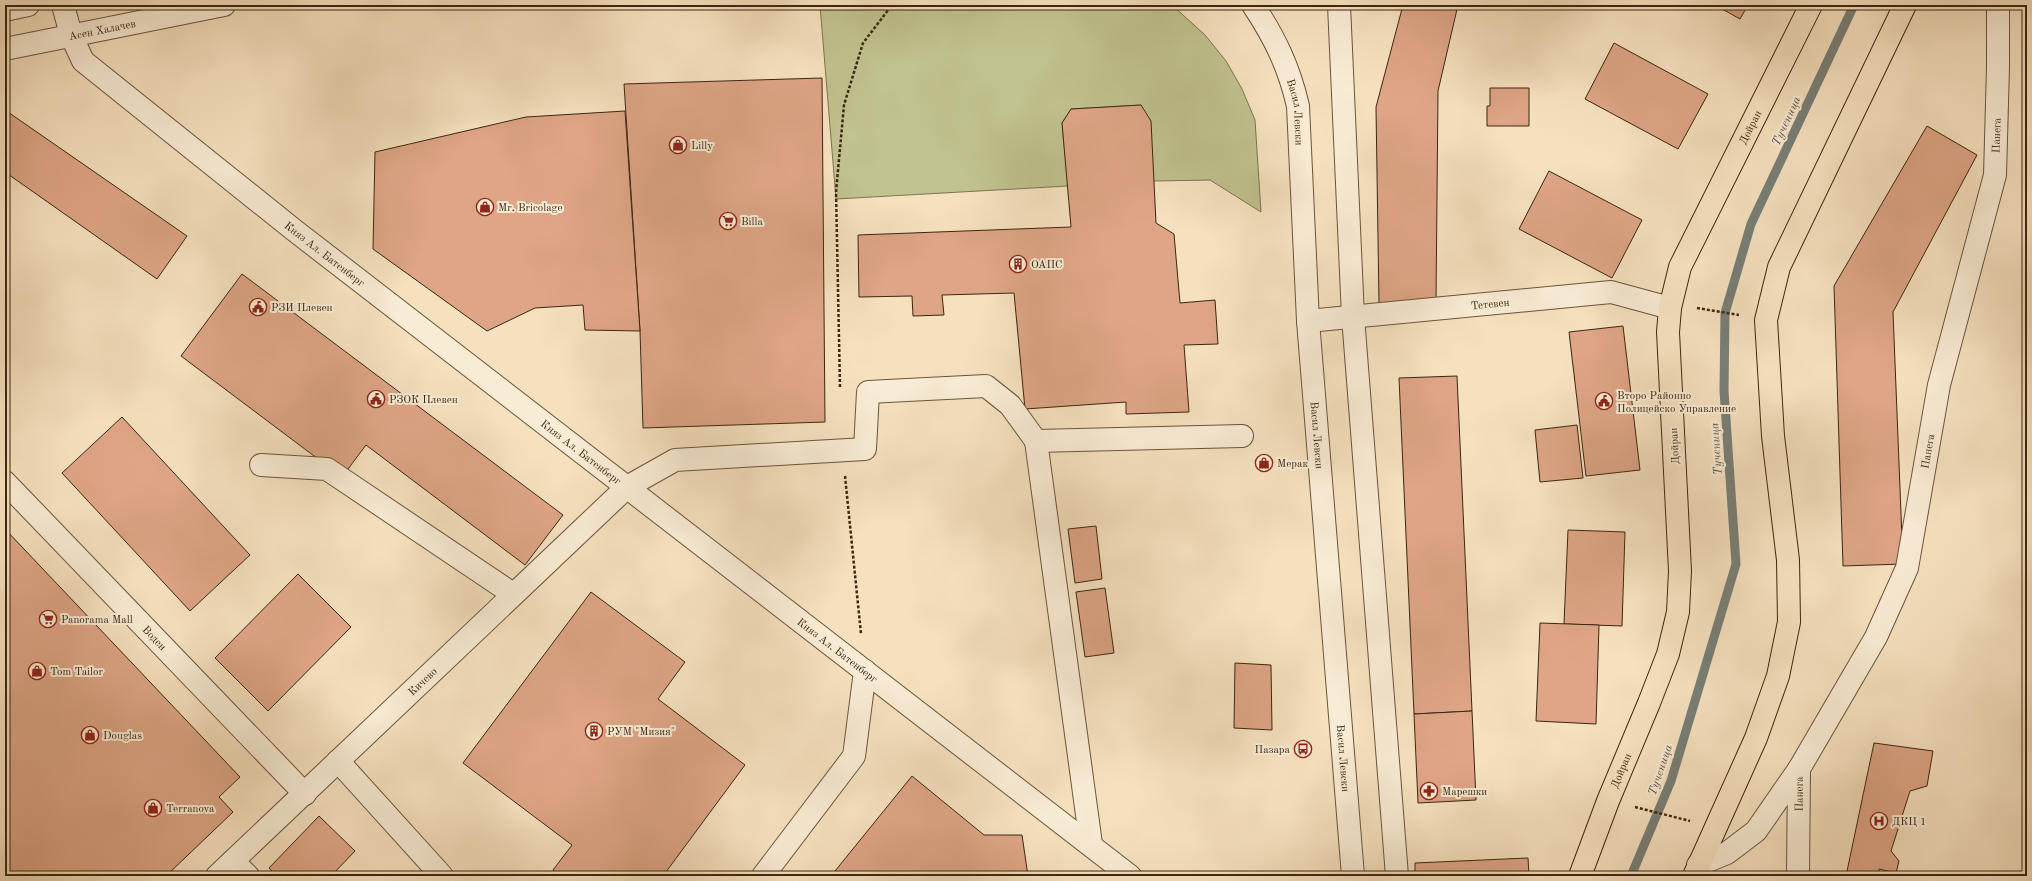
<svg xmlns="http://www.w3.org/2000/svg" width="2032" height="881" font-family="'Old Standard TT',serif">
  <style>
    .green { fill: #c0c28f; stroke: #7e7450 }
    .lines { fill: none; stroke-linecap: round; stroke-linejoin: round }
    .stream { stroke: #787f77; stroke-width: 9 }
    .building { fill: #dea586; stroke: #3c2611 }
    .minor-casing { stroke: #6a553c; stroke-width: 24 }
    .major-casing { stroke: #3c2611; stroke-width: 24 }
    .path { stroke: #3c2611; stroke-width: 2.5; stroke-dasharray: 3 2; stroke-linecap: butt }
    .minor { stroke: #f9ecd5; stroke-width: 22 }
    .major { stroke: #f6e1bf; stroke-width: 22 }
    .labels { text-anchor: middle; stroke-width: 4; stroke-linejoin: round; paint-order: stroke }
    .street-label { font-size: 11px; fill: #3c2611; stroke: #f9ecd5 }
    .poi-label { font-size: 11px; fill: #3c2611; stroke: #f9ecd5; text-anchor: start }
    .water-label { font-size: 12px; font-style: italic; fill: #5a5344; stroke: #f9ecd5 }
  </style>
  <rect width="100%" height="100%" fill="#f6e1bf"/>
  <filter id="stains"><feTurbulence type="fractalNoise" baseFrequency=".005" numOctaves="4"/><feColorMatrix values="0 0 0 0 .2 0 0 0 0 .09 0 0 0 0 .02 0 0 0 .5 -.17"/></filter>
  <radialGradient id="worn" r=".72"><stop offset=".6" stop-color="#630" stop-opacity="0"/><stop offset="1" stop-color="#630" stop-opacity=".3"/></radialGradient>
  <!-- green -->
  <path class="green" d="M820 5H1172L1205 35 1226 61 1242 89 1255 120 1261 212 1210 180 1153 181 1141 105 1071 109 1062 123 1068 186 836 199Z"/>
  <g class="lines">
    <!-- stream -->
    <path class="stream" d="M1631 876 1671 781 1736 564 1724 391 1725 313 1751 224 1854 5"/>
  </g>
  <!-- building -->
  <g class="building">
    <path d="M1403 5H1458L1438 91 1436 302 1379 303 1376 107Z"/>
    <path d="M1715 5H1748L1740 19Z"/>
    <path d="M1614 43 1708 94 1678 149 1585 99Z"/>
    <path d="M822 78 825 422 643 428 640 331 624 84Z"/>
    <path d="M1490 88H1529V126H1487V106H1490Z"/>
    <path d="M1141 105 1151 121 1156 223 1174 234 1180 303 1215 300 1218 344 1184 345 1189 412 1126 414V402L1025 409 1014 293 942 295 944 315 913 316 912 296 859 297 858 235 1071 227 1062 123 1071 109Z"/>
    <path d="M5 110 187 236 157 279 5 172Z"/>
    <path d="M625 111 640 331 585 330 583 305 535 308 487 331 373 249 375 152 526 117Z"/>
    <path d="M1927 126 1977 155 1893 312 1903 564 1843 566 1834 286Z"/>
    <path d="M1549 171 1642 220 1612 278 1519 229Z"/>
    <path d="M242 274 563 515 525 565 366 445 342 477 181 356Z"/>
    <path d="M1623 326 1640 470 1586 476 1569 332Z"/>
    <path d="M1457 376 1472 711 1414 714 1399 378Z"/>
    <path d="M122 417 250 555 190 611 62 473Z"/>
    <path d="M1577 425 1583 478 1540 482 1535 430Z"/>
    <path d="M1096 526 1102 579 1075 583 1068 529Z"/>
    <path d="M5 529 240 777 219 797 233 812 166 876H5Z"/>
    <path d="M1568 530 1625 532 1622 626 1564 624Z"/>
    <path d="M298 574 351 627 268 711 215 658Z"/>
    <path d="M1105 588 1114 653 1085 657 1076 592Z"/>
    <path d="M591 592 685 662 658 699 745 765 663 876H561L553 870 572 845 463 763Z"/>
    <path d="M1540 623 1599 625 1596 724 1536 721Z"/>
    <path d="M1235 663 1271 665 1272 730 1234 728Z"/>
    <path d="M1472 711 1476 800 1418 803 1414 714Z"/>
    <path d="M1874 743 1933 751 1927 786 1910 791 1891 851 1899 861 1896 873 1879 869V876H1846Z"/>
    <path d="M912 776 984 835H1022L1028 876H831Z"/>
    <path d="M319 816 355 851 331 876H277L269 868Z"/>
    <path d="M1528 858 1529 876H1415V863Z"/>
  </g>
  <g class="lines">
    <defs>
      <g id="minor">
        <path id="s1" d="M63 5 71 35 83 61 294 230 1130 876"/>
        <path id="s2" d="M1253 5C1275 38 1289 67 1298 106L1308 321 1353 876"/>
        <path d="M1339 5 1353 317 1397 876"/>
        <path d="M5 10 28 5"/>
        <path id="s3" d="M5 49 224 5"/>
        <path id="s4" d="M1308 321 1611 292 1670 308"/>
        <path d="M261 465 327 469 513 594"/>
        <path id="s5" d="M5 482 305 794"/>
        <path d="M338 761 442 876"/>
        <path d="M1091 844 1036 441 1242 436"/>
        <path d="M233 861 248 876"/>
        <path d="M1698 865 1727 853 1756 831 1799 769"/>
        <path id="s6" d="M217 876 627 487 675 460 865 449 868 392 986 386 1010 405 1036 441"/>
        <path d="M763 876 854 756 865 671"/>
        <path id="s7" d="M1798 876 1799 769 1876 637 1907 568 1939 385 1995 175 1998 67V5"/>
      </g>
      <g id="major">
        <path id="s8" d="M1580 876 1608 801 1649 703 1668 654 1678 612 1680 571 1668 332 1670 308 1680 267 1811 5"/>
        <path d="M1694 876 1756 738 1778 676 1789 622 1788 560 1773 436 1766 320 1779 267 1905 5"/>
      </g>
    </defs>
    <!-- minor casing -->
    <use href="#minor" class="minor-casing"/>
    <!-- major casing -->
    <use href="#major" class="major-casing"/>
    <!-- path -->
    <g class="path">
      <path d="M1697 308 1739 315"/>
      <path d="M840 387 836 192 844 105 863 43 892 5"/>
      <path d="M845 476 861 634"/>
      <path d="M1635 807 1690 821"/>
    </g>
    <!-- minor -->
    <use href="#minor" class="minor"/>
    <!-- major -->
    <use href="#major" class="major"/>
  </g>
  <!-- icons -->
  <defs>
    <symbol id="shop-ring" viewBox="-11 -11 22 22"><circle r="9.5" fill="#f9ecd5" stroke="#8f2418" stroke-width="1.5"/><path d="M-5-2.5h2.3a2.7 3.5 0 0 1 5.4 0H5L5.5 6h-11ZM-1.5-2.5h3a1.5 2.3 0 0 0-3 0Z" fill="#8f2418"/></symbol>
    <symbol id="supermarket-ring" viewBox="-11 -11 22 22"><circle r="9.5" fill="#f9ecd5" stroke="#8f2418" stroke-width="1.5"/><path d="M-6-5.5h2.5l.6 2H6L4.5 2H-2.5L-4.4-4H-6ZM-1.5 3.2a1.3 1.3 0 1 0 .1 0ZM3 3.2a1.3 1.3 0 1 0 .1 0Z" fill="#8f2418"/></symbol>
    <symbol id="building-ring" viewBox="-11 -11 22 22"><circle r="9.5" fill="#f9ecd5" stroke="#8f2418" stroke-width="1.5"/><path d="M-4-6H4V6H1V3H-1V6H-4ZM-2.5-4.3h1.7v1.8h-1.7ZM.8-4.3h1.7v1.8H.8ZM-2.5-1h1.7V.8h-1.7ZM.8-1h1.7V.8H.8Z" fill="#8f2418"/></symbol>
    <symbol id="civic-ring" viewBox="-11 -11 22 22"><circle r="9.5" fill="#f9ecd5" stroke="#8f2418" stroke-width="1.5"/><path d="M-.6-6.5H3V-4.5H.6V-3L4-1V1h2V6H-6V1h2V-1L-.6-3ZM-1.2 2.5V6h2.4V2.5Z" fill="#8f2418"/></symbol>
    <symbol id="bus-ring" viewBox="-11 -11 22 22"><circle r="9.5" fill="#f9ecd5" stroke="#8f2418" stroke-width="1.5"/><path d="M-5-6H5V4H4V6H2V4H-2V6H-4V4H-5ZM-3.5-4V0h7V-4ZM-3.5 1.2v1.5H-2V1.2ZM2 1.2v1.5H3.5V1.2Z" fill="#8f2418"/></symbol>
    <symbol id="pharmacy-ring" viewBox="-11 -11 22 22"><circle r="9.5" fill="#f9ecd5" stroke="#8f2418" stroke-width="1.5"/><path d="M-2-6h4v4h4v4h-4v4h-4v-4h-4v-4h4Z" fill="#8f2418"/></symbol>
    <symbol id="hospital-ring" viewBox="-11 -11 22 22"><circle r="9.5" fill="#f9ecd5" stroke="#8f2418" stroke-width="1.5"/><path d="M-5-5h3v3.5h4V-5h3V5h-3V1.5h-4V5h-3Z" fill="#8f2418"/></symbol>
  </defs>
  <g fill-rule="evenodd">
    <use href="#shop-ring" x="668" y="135" width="20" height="20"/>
    <use href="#shop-ring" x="475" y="197" width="20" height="20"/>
    <use href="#supermarket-ring" x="718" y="211" width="20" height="20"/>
    <use href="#building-ring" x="1008" y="254" width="20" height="20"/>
    <use href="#civic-ring" x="248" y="297" width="20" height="20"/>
    <use href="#civic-ring" x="366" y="389" width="20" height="20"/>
    <use href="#civic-ring" x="1594" y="391" width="20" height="20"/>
    <use href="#shop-ring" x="1254" y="453" width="20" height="20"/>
    <use href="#supermarket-ring" x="38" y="609" width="20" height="20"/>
    <use href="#shop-ring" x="27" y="661" width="20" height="20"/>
    <use href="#building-ring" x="584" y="721" width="20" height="20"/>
    <use href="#shop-ring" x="80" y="725" width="20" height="20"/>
    <use href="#bus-ring" x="1293" y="739" width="20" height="20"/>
    <use href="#pharmacy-ring" x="1419" y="781" width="20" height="20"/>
    <use href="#shop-ring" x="143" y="798" width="20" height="20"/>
    <use href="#hospital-ring" x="1869" y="811" width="20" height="20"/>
  </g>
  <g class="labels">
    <!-- street labels -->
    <g class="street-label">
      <text dy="4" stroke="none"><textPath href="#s3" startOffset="99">Асен Халачев</textPath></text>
      <text dy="4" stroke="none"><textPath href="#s2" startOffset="117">Васил Левски</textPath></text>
      <text dy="4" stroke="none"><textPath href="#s8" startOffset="785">Дойран</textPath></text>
      <text dy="4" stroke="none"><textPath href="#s7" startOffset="778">Панега</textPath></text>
      <text dy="4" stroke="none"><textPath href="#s1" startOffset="369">Княз Ал. Батенберг</textPath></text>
      <text dy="4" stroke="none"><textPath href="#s4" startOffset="183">Тетевен</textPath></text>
      <text dy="4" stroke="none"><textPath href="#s2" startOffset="441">Васил Левски</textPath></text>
      <text transform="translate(1674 446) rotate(-93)" y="4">Дойран</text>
      <text dy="4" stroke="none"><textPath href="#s7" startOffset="454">Панега</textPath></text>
      <text dy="4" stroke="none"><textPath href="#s1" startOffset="693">Княз Ал. Батенберг</textPath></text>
      <text dy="4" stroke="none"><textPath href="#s5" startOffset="216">Воден</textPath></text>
      <text dy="4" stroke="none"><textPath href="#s1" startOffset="1017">Княз Ал. Батенберг</textPath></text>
      <text dy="4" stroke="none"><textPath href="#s6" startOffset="283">Кичево</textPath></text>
      <text dy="4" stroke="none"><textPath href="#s2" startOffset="765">Васил Левски</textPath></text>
      <text dy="4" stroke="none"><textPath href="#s8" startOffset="113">Дойран</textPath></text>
      <text dy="4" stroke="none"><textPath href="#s7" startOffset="82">Панега</textPath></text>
    </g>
    <!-- poi labels -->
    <g class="poi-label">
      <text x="691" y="149">Lilly</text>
      <text x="498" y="211">Mr. Bricolage</text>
      <text x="741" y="225">Billa</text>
      <text x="1031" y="268">ОАПС</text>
      <text x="271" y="311">РЗИ Плевен</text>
      <text x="1617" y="399">Второ Районно<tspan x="1617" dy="13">Полицейско Управление</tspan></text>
      <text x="389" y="403">РЗОК Плевен</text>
      <text x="1277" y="467">Мерак</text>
      <text x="61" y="623">Panorama Mall</text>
      <text x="50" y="675">Tom Tailor</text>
      <text x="607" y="735">РУМ "Мизия"</text>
      <text x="103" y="739">Douglas</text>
      <text x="1290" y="753" text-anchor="end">Пазара</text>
      <text x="1442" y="795">Марешки</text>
      <text x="166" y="812">Terranova</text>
      <text x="1892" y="825">ДКЦ 1</text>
    </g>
    <!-- water labels -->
    <g class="water-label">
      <text transform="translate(1786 121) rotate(-65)" y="4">Тученица</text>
      <text transform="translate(1716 449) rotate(-94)" y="4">Тученица</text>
      <text transform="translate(1660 770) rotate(-71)" y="4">Тученица</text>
    </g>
  </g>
  <!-- margin -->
  <rect width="2032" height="881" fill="none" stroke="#f6e1bf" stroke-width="20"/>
  <rect x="6" y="6" width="2020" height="869" fill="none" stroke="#3c2611" stroke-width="2"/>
  <rect x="10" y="10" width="2012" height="861" fill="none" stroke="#3c2611"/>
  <rect width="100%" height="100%" filter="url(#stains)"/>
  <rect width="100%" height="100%" fill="url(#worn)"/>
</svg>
